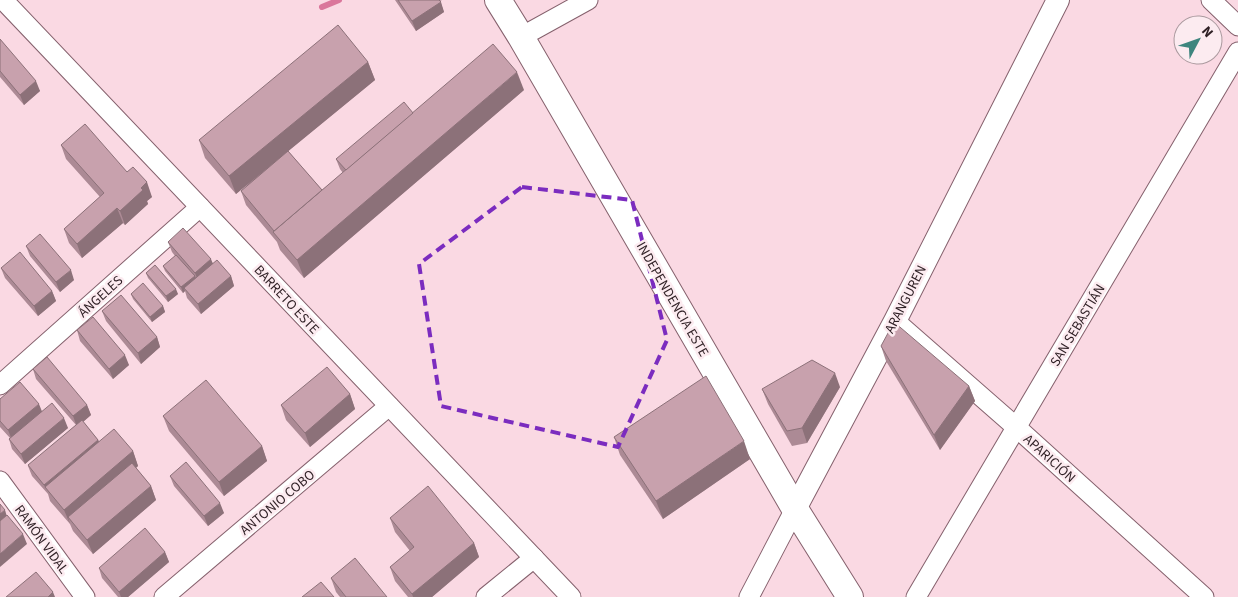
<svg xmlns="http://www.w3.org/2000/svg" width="1238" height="597" font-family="'Source Sans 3',sans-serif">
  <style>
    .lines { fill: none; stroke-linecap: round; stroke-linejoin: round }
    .stream { stroke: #da769b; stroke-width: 6 }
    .minor-casing { stroke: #85616d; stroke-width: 21 }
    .tertiary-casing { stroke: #85616d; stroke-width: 24 }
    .secondary-casing { stroke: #85616d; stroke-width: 28 }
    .minor { stroke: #fff; stroke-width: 19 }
    .tertiary { stroke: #fff; stroke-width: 22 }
    .secondary { stroke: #fff; stroke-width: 26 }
    .wall { fill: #ac8a95 }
    .shaded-wall { fill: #8c7179 }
    .building { fill: #c8a1ad; stroke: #8c7179 }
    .marked { fill: none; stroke: #7b2cbf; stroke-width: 4; stroke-dasharray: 10 6; stroke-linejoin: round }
    .labels { text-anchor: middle; stroke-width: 5; stroke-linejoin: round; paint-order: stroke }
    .street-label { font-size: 14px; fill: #2e1f24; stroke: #fcebf0 }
  </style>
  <rect width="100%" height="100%" fill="#fad9e3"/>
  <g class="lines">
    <!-- stream -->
    <path class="stream" d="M322 7 339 0"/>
    <defs>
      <g id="minor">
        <path d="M5 0 7 4 571 597"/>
        <path d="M1211 0 1238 26"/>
        <path d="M521 37 588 0"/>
        <path d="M895 321 1016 427 1204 597"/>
        <path d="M0 385 200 207"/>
        <path d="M0 481 85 597"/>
        <path d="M164 597 389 406"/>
        <path d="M486 597 534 558"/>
        <path d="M749 597 795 509"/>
        <path d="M916 597 1238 52"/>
      </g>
      <path id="tertiary" d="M795 509 895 321 1058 0"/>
      <path id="secondary" d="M498 0 521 37 795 509 850 597"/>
    </defs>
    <!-- minor casing -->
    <use href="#minor" class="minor-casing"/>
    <!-- tertiary casing -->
    <use href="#tertiary" class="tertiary-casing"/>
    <!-- secondary casing -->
    <use href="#secondary" class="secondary-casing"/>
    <!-- minor -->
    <use href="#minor" class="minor"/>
    <!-- tertiary -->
    <use href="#tertiary" class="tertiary"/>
    <!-- secondary -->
    <use href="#secondary" class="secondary"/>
  </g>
  <!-- wall -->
  <g class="wall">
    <path d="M395 0H442L440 1 444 12 416 31Z"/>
    <path d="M0 39 40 91 24 105 0 77Z"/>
    <path d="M368 62 375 80 288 151 322 190 343 173 340 169 336 159 413 113 524 90 304 278 280 250 277 242 246 205 241 191 249 183 236 194 205 158 199 140Z"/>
    <path d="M61 145 127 172 152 197 147 201 148 204 125 225 123 223 82 258 69 243 64 229 100 197 66 159Z"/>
    <path d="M168 242 213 263 231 276 234 286 201 314 187 298 185 291 183 293 165 271 163 266 175 256 172 252Z"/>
    <path d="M26 246 74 280 60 292 30 256Z"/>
    <path d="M1 268 52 291 56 301 38 316 5 278Z"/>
    <path d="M146 273 178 294 168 302 148 278Z"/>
    <path d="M131 294 163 306 165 312 152 322 133 299Z"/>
    <path d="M102 311 157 337 160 347 141 364 106 321Z"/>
    <path d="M77 330 129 365 113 379 80 341Z"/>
    <path d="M881 346 969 386 975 401 940 450 886 361Z"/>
    <path d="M33 369 87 405 91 415 83 422 99 441 133 451 138 466 136 468 151 486 156 500 93 554 73 531 70 524 50 501 48 494 32 476 28 466 76 425 36 379Z"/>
    <path d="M840 387 807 443 792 446 768 404 762 389Z"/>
    <path d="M350 394 355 409 310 447 286 420 281 405Z"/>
    <path d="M0 399 42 411 68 428 25 464 12 449 9 439 10 438 0 427Z"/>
    <path d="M163 416 262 446 267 461 224 496 169 431Z"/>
    <path d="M614 437 750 459 663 519 620 455Z"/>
    <path d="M170 476 224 513 208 526 174 486Z"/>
    <path d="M390 518 474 543 479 557 432 597H408L395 581 390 567 410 551 395 532Z"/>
    <path d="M165 552 169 562 128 597H118L102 578 99 568Z"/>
    <path d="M331 578 387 597H340L336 592Z"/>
  </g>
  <!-- shaded-wall -->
  <g class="shaded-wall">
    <path d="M441 2 444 12 416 31 412 21Z"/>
    <path d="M368 62 375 80 236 194 229 176Z"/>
    <path d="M517 72 524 90 304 278 297 260Z"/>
    <path d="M36 81 40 91 24 105 20 95Z"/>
    <path d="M147 182 152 197 147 201 148 204 125 225 120 211 141 188Z"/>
    <path d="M117 208 123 223 82 258 77 244Z"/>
    <path d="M211 259 215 269 199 283 195 273Z"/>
    <path d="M71 270 74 280 60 292 56 282Z"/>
    <path d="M195 276 197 281 184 288 185 291 183 293 181 287Z"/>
    <path d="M231 276 234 286 201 314 198 304Z"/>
    <path d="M176 289 178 294 168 302 166 296Z"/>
    <path d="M52 291 56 301 38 316 34 306Z"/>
    <path d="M163 306 165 312 152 322 150 317Z"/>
    <path d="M157 337 160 347 141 364 138 353Z"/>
    <path d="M125 355 129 365 113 379 109 369Z"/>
    <path d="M835 373 840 387 807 443 802 428Z"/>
    <path d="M969 386 975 401 940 450 934 435Z"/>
    <path d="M350 394 355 409 310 447 305 433Z"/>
    <path d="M39 404 43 414 12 440 8 430Z"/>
    <path d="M87 405 91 415 77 427 73 416Z"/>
    <path d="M64 418 68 428 25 464 21 454Z"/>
    <path d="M98 440 102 450 45 487 44 485Z"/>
    <path d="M744 441 750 459 663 519 656 501Z"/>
    <path d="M262 446 267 461 224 496 219 482Z"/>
    <path d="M133 451 138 466 72 522 68 517 70 524 64 510Z"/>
    <path d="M151 486 156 500 93 554 87 540Z"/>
    <path d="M220 503 224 513 208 526 204 516Z"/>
    <path d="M5 510 8 520 0 527V514Z"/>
    <path d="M23 534 27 544 0 567V554Z"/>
    <path d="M474 543 479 557 432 597H413L412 594Z"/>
    <path d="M165 552 169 562 128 597H121L119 592Z"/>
    <path d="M53 592 55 597H48Z"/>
  </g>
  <!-- building -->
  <g class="building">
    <path d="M398 0H439L441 2 412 21Z"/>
    <path d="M338 25 368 62 229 176 199 140Z"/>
    <path d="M0 39 36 81 20 95 0 71Z"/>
    <path d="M493 44 517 72 297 260 273 232Z"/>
    <path d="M404 102 413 113 346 170 336 159Z"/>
    <path d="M85 124 127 172 133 167 147 182 141 188 143 190 120 211 117 208 77 244 64 229 104 193 61 145Z"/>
    <path d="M288 151 322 190 274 231 241 191Z"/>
    <path d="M183 228 211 259 195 273 168 242Z"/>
    <path d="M40 234 71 270 56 282 26 246Z"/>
    <path d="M20 252 52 291 34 306 1 268Z"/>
    <path d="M176 255 195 276 181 287 163 266Z"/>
    <path d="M217 260 231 276 198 304 184 288Z"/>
    <path d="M155 265 176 289 166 296 146 273Z"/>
    <path d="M143 283 163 306 150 317 131 294Z"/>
    <path d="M121 295 157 337 138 353 102 311Z"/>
    <path d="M93 317 125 355 109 369 77 330Z"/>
    <path d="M894 322 969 386 934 435 881 346Z"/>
    <path d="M47 357 87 405 73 416 33 369Z"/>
    <path d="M812 360 835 373 802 428 787 431 762 389Z"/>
    <path d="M327 367 350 394 305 433 281 405Z"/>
    <path d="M706 376 744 441 656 501 614 437Z"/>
    <path d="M206 380 262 446 219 482 163 416Z"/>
    <path d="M20 382 39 404 8 430 0 421V399Z"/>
    <path d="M52 403 64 418 21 454 9 439Z"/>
    <path d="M82 420 98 440 44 485 28 465Z"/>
    <path d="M114 429 133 451 64 510 45 487Z"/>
    <path d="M186 462 220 503 204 516 170 476Z"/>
    <path d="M132 463 151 486 87 540 68 517Z"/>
    <path d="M428 486 474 543 412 594 390 567 414 547 390 518Z"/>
    <path d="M0 504 5 510 0 514Z"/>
    <path d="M7 515 23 534 0 554V521Z"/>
    <path d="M145 528 165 552 119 592 99 568Z"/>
    <path d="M355 558 387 597H346L331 578Z"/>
    <path d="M36 572 53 592 48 597H6Z"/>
    <path d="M321 582 334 597H302Z"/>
  </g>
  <!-- marked area -->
  <path class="marked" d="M522 187 632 200 667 340 618 447 441 406 419 264Z"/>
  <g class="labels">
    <!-- street labels -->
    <g class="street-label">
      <text transform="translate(100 296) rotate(-42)" y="5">ÁNGELES</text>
      <text transform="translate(287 299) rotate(47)" y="5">BARRETO ESTE</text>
      <text transform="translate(673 299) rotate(60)" y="5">INDEPENDENCIA ESTE</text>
      <text transform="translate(905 299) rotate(-63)" y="5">ARANGUREN</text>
      <text transform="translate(1077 325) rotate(-59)" y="5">SAN SEBASTIÁN</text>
      <text transform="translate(1050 458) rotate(42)" y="5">APARICIÓN</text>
      <text transform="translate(277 502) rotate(-40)" y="5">ANTONIO COBO</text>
      <text transform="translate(42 539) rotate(54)" y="5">RAMÓN VIDAL</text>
    </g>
  </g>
  <!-- north arrow -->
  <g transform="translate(1198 40) rotate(49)"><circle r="24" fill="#fcebf0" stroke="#aa999e"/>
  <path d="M0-4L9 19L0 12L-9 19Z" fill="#3e857e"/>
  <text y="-8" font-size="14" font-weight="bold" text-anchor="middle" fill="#2e1f24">N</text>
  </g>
</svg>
